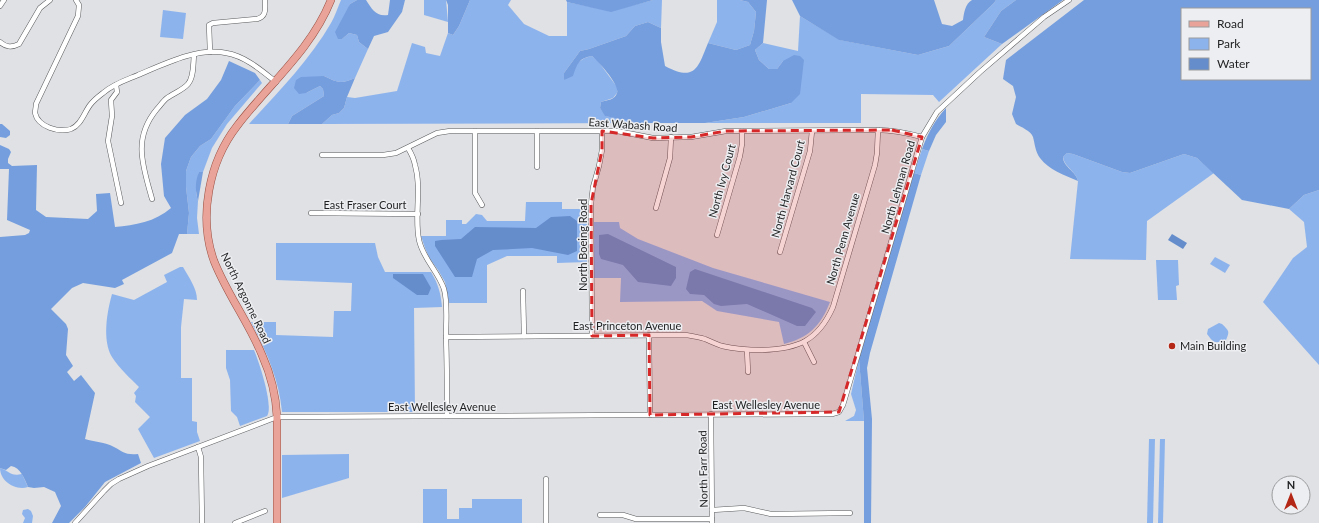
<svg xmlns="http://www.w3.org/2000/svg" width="1319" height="523" font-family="Lato,sans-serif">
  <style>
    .green { fill: #8db3ed }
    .forest { fill: #759ede; fill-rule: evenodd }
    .water { fill: #658dcc }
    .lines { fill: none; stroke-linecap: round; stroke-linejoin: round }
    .minor-casing { stroke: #595a5c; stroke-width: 5.5 }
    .primary-casing { stroke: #994e42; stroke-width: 8 }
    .minor { stroke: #fff; stroke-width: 4.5 }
    .primary { stroke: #e9a398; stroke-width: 7 }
    .marked { fill: #d62828; fill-opacity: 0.2; stroke: #d62828; stroke-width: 3; stroke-dasharray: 8 5; stroke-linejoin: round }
    .poi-dot { fill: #b42716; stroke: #edeef1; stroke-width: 1.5 }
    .labels { text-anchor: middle; stroke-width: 3; stroke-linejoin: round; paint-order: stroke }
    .street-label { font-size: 11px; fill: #1f2021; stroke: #edeef1 }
    .poi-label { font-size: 11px; fill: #1f2021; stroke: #edeef1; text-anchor: start }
  </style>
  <rect width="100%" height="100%" fill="#dfe1e4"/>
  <!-- green -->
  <g class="green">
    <path d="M341 0H357L350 4 342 39 349 33 357 35 359 42 368 49 355 78C341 84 338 83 324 76L306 93 320 86 323 89 324 96 292 116 288 124H249C278 92 309 61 331 23 335 16 338 7 341 0Z"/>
    <path d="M424 0H446L448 22 424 15Z"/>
    <path d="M470 0H511L508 5 524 24 549 36H567V2L611 11 653 0H662L661 28 648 22 635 26 626 36 589 49 580 51 564 73V80C572 70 578 58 592 56L598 61 617 87V93L613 98 601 102 600 108 606 116 639 123 322 124 332 115 339 113 344 108 347 97 355 98 397 91 412 43 425 47 426 53 440 56 448 33 453 35 459 26Z"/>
    <path d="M717 0H740L748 2 756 12 754 31 750 45 736 50 708 43 717 22Z"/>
    <path d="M996 0H1016L1001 11 984 37 1002 44 939 102 933 95 861 94V123H705L744 117 791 103 783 61 777 69H769L759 60 755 50 763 43 798 51 800 16 840 40 918 55 949 46 994 3Z"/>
    <path d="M163 10 186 13 183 39 160 37Z"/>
    <path d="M260 80 262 83 227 124 212 148 203 172H199L196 193 198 201 197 218 199 234H187L189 213 186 187V171L191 157 200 146 211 139 235 106Z"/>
    <path d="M922 149 929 151 921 175 914 173Z"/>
    <path d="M1067 153 1073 154 1122 172 1130 173 1184 154 1197 158 1214 173 1147 221 1146 260 1070 259 1078 181C1076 171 1064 167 1063 157Z"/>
    <path d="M1319 190V365L1263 302 1293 258 1307 247 1304 222 1289 209 1304 195Z"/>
    <path d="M526 202H562V209H587V262L557 263V256H507L487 265V303H449L445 282 438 270 430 259 425 248 421 236H446V220H462V224H466L476 214 482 215 487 221H525Z"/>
    <path d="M594 222H619L620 228 638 239 713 268 830 302C821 326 808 338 784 344L779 322 717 311 702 301 620 302 621 278H594Z"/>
    <path d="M276 243H375L378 257 385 272H431C438 283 441 294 442 307L414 308 415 412H282C279 379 266 351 251 322H276V335L333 337 334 311H351L352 283 276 280Z"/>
    <path d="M1215 257 1230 265 1225 273 1210 264Z"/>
    <path d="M1156 260H1178L1179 285 1176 286 1177 300H1158Z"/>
    <path d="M180 267H183C189 278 197 288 197 300L184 299 181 327V378H192V421L197 422V432L200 441 154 458 138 429 150 417 135 402 136 396 134 393 139 387C131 379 118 367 112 357 102 340 107 312 112 294L134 300 167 282 164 275Z"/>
    <path d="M1219 323 1222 324C1229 331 1230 331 1226 340 1214 344 1214 343 1207 334L1208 329Z"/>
    <path d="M226 350H254C259 362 274 406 267 416L240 426 237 417 231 411 230 380 226 368Z"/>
    <path d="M859 359 864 421H845L854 416 856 410 851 394Z"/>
    <path d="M1149 439H1155L1153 523H1147Z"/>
    <path d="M1160 439H1165L1163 523H1158Z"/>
    <path d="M349 454V478L282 498V455Z"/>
    <path d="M0 468C10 471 10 477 22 474L28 487C15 491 0 481 0 468Z"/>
    <path d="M423 489H447V519H459V508H472V499H522V523H423Z"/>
    <path d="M28 509 31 511 33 516 32 523H23L25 518 22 514 23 510Z"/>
  </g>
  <!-- forest -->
  <g class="forest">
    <path d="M357 0H366C372 9 376 17 388 15L390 0H405L402 12 388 32 374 36 368 49 359 42 357 35 349 33 342 39H338L335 32 350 4Z"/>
    <path d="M446 0H470L459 26 453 35 448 33V5Z"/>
    <path d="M566 0H653L611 12 567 2Z"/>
    <path d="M740 0H767L763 43 755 50 759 60 769 69H777L783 61 794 55 800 56 804 60 800 94 791 103 744 117 705 123H639L605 116 600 108 601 102C607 100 615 100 617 93 620 85 598 61 592 56 578 58 577 65 573 76L564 80V73L580 51 589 49 626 36 635 26 648 22 661 28V42L665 66C695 82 698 68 708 43L736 50 750 45 754 31 756 12 748 2Z"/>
    <path d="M792 0H934L942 24 952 26 963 20C964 13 965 4 972 0H996L994 3 949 46 918 55 839 40 800 16Z"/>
    <path d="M1016 0H1063L1002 44 984 37 1001 11Z"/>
    <path d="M1084 0H1319V190L1304 195 1289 209 1242 200 1197 158 1184 154 1130 173 1122 172 1073 154 1067 153 1063 157C1063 167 1076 171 1078 181 1064 175 1049 170 1040 158 1035 151 1035 144 1033 137 1031 131 1021 127 1016 124L1012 114 1016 97 1013 86 1003 79 1006 60ZM1182 9H1310V79H1182Z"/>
    <path d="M229 61 255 73 260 80 235 106 211 139 200 146 191 157 186 171V187L189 213 187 234H179L172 253 122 280 124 284 115 288 83 283 72 288 51 309 66 324 68 329 66 355 73 366 67 372 74 381 81 375 95 393 85 439C94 442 105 442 114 447 124 452 124 455 138 454L141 463 105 482 85 507 69 523H52L61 506 55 492 44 487 34 488 28 487C24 478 21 468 11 466L6 470 0 468V237L25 235 29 233 30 230 7 220 9 169H0V145L9 149 11 152 8 159V163L12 166 37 165 36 210 46 217 88 219 97 211 96 194 110 193 115 227C135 225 155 222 171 208L164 196 161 164 165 138 185 115 207 99 221 80Z"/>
    <path d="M324 76C338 83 341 84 355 78L347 97 344 108 339 113 332 115 322 124H288L292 116 324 96 323 89 320 86 306 93 299 94 294 88 296 80 301 77Z"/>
    <path d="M946 108V122L936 135 929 151 922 149C928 133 935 120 946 108Z"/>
    <path d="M0 124H2L10 131V135L6 138 0 137Z"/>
    <path d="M199 172H203L198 201C195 191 195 181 199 172Z"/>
    <path d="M914 173 921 175 870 353 867 368 872 419 871 523H864V421L859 359Z"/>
  </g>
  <!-- water -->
  <g class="water">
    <path d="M570 216 577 221V251L568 255 532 248 493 250 477 259 472 277H455L435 246V241L441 240 461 239 475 227 536 228 551 217Z"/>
    <path d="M608 234 676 267V278L671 286 638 282 623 265 601 259 599 254V235Z"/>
    <path d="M1172 234 1187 243 1183 249 1168 240Z"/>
    <path d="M695 269 812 308 816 312 805 326H797L747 304 721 306 714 304 704 295 690 294 686 289 690 272Z"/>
    <path d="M393 274H423L431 288 428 295H417L393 278Z"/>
  </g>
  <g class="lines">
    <defs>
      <g id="minor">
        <path d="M76 0 79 5 78 16 36 104C36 107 35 111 35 113 38 127 59 133 71 129 81 125 84 113 90 105 93 101 99 96 103 93 113 84 126 80 138 75 164 64 198 47 226 53 245 56 261 70 276 82"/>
        <path d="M0 6 4 0"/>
        <path d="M0 42C6 47 11 48 19 44L40 8 50 0"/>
        <path d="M210 52 209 25 213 23 257 19C267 16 265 9 265 0"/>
        <path d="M116 85 117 92 111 100 112 116 108 141 121 203"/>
        <path d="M475 131V193L482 205"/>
        <path d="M537 131V167"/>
        <path d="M408 148C411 153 414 159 415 165 422 189 414 216 419 240 423 259 438 271 444 289 448 304 446 321 446 337 447 363 447 390 447 416"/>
        <path d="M322 155H383L396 153 437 133 450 131H617L653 138 691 137 726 131 878 130C893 130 907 133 922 137"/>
        <path d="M152 199C143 166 132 139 157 109 160 106 163 101 167 98 174 93 183 90 188 84 194 77 193 64 194 55"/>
        <path d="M656 208 670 158 671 137"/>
        <path d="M311 213 418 214"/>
        <path d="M717 235 740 156 742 144V131"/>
        <path d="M780 252 810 151 812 131"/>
        <path d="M523 291 524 336"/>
        <path d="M649 335 650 415"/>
        <path d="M592 336 591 204 593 187 599 166 602 150V131"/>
        <path d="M446 337 686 335C692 336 699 337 705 339 710 341 716 344 722 346 735 349 749 350 762 350 798 349 818 341 833 307L875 165 877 153 878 130"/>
        <path d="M804 342 814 362"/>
        <path d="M747 350 748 372"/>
        <path d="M711 414 712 523"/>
        <path d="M198 447 201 457 202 523"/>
        <path d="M546 479V523"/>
        <path d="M712 510 744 508 771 514 850 513"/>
        <path d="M600 515H623L636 519H712"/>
        <path d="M75 523 104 491 111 484 119 479 148 466 277 417 832 414 839 412 843 405 922 137 937 112 980 72 1044 17 1069 0"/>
        <path d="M235 523 265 511"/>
      </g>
      <path id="primary" d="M277 523V417C276 396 271 375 262 355 249 323 227 294 214 261 198 217 209 162 237 126 269 84 311 50 331 0"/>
    </defs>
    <!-- minor casing -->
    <use href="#minor" class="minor-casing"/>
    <!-- primary casing -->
    <use href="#primary" class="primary-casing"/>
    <!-- minor -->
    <use href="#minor" class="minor"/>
    <!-- primary -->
    <use href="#primary" class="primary"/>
  </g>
  <!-- marked area -->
  <path class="marked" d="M892 130 922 137 839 412 650 415 649 335 592 336 591 204 602 150V131L653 138 691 137 726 131Z"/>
  <!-- markers -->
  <circle class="poi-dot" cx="1172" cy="346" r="4"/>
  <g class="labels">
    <!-- street labels -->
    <g class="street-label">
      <text transform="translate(633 125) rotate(4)" y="4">East Wabash Road</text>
      <text transform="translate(722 181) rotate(-75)" y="4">North Ivy Court</text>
      <text transform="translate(898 187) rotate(-74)" y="4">North Lehman Road</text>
      <text transform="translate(788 189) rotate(-75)" y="4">North Harvard Court</text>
      <text x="365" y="209">East Fraser Court</text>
      <text transform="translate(843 239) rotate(-74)" y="4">North Penn Avenue</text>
      <text transform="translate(583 245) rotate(-90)" y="4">North Boeing Road</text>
      <text transform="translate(246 298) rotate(64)" y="4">North Argonne Road</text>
      <text x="627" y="330">East Princeton Avenue</text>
      <text x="766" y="409">East Wellesley Avenue</text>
      <text x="442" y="411">East Wellesley Avenue</text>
      <text transform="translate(703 469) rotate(-91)" y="4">North Farr Road</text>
    </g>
    <!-- poi labels -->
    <g class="poi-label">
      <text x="1180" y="350">Main Building</text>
    </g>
  </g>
  <!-- legend -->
  <rect x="1181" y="8" width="130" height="72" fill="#edeef1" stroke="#9b9c9e"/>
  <rect x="1189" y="21" width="20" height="6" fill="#e9a398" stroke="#9b9c9e"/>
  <text x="1217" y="28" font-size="12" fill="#1f2021">Road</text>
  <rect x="1189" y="38" width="20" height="12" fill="#8db3ed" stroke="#9b9c9e"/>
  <text x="1217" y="48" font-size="12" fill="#1f2021">Park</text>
  <rect x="1189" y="58" width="20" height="12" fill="#658dcc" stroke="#9b9c9e"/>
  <text x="1217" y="68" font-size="12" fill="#1f2021">Water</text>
  <!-- north arrow -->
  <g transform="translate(1291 495)"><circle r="19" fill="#edeef1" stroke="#9b9c9e"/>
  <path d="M0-3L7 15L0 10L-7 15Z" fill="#b42716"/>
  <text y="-6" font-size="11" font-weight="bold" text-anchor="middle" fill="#1f2021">N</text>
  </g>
</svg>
